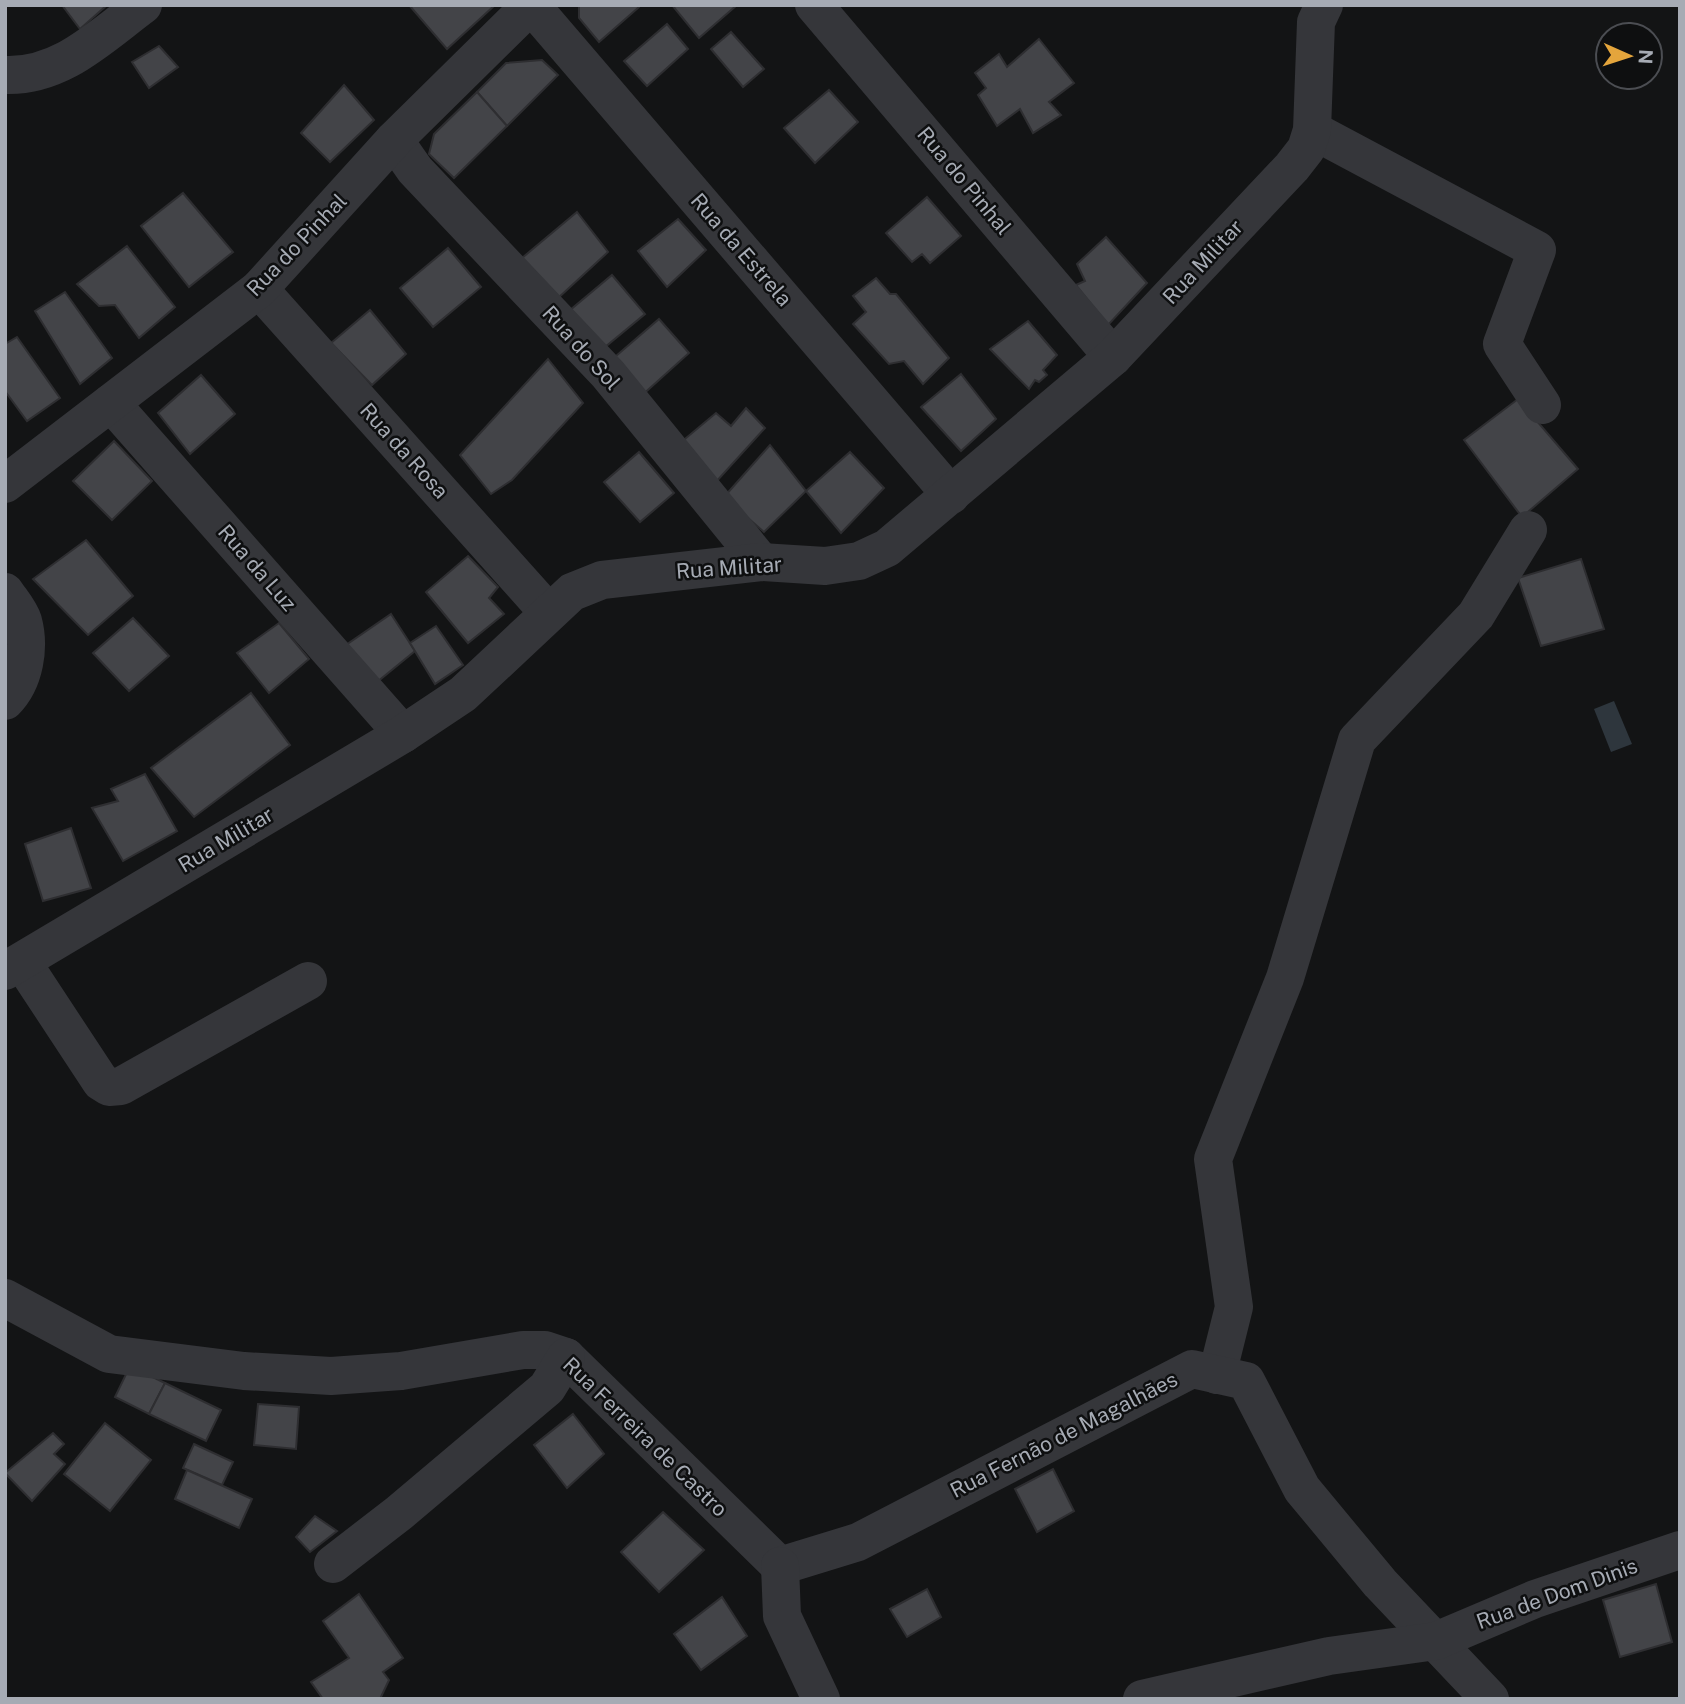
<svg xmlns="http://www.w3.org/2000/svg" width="1685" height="1704" font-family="'Public Sans',sans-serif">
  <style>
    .water { fill: #2e363d }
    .building { fill: #434448; stroke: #2e2e31; stroke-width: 2 }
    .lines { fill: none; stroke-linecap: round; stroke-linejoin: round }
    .minor { stroke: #35363a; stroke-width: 38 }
    .labels { text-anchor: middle; stroke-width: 5; stroke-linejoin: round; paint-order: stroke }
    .street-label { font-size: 21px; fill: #a6abb4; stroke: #0e0f10 }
  </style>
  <rect width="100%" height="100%" fill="#131415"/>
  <!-- water -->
  <path class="water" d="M1614 701 1632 744 1611 752 1594 709Z"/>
  <!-- building -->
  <g class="building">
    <path d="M62 5H107L80 29Z"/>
    <path d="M409 5H495L447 49Z"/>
    <path d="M579 5H638L639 7 599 42 579 18Z"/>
    <path d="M672 5H737L699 38Z"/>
    <path d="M667 24 688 49 647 86 624 61Z"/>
    <path d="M731 32 764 69 743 87 711 49Z"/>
    <path d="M1039 39 1074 83 1049 102 1061 115 1033 133 1020 109 997 126 978 95 986 88 975 73 999 54 1007 67Z"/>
    <path d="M159 46 178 67 149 88 132 62Z"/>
    <path d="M542 60 558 75 507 126 477 92 506 63Z"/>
    <path d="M344 85 374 120 330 162 301 133Z"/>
    <path d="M829 90 858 122 815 163 784 128Z"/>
    <path d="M477 92 507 126 454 178 429 154 434 134Z"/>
    <path d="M183 193 233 252 189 287 141 226Z"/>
    <path d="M927 197 961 236 930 263 922 254 912 262 886 233Z"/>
    <path d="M577 212 608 252 557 299 522 258Z"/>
    <path d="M678 219 706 250 667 287 638 251Z"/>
    <path d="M1106 237 1147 283 1108 325 1076 285 1085 281 1077 264Z"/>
    <path d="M127 246 175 307 139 338 115 305 99 306 77 284Z"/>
    <path d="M448 248 481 287 433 327 400 288Z"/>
    <path d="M612 275 645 314 599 352 569 311Z"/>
    <path d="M876 278 890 294H896L949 358 923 384 904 361 889 364 853 324 866 312 853 296Z"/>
    <path d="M65 292 112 358 80 384 35 311Z"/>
    <path d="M370 310 406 354 372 385 331 343Z"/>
    <path d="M659 319 689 353 640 397 609 362Z"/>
    <path d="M1028 321 1057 355 1043 370 1047 375 1039 382 1035 380 1029 389 990 349Z"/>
    <path d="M17 337 60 398 27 421 5 391V344Z"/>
    <path d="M548 359 583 403 512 480 491 494 460 455Z"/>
    <path d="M961 374 996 419 961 451 921 407Z"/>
    <path d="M201 375 235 414 190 454 158 413Z"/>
    <path d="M1518 399 1578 469 1522 517 1464 440Z"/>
    <path d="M746 408 765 428 715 483 680 443 716 413 731 426Z"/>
    <path d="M114 441 152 481 112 520 73 481Z"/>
    <path d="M770 445 806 491 764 532 724 497Z"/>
    <path d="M639 452 674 493 640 522 604 482Z"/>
    <path d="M850 452 884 488 841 533 806 491Z"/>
    <path d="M86 540 133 596 88 635 33 579Z"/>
    <path d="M468 556 498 587 489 598 504 614 468 643 426 592Z"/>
    <path d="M1581 559 1604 629 1541 646 1518 578Z"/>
    <path d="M391 614 415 651 377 682 346 645Z"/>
    <path d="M133 618 169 656 129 691 93 653Z"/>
    <path d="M279 623 309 659 269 693 237 653Z"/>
    <path d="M436 626 463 665 435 684 410 643Z"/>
    <path d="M251 693 290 745 194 817 151 768Z"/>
    <path d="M145 774 177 831 123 861 92 808 118 801 111 789Z"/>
    <path d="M71 828 91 888 43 901 25 844Z"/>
    <path d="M130 1366 165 1383 149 1414 115 1397Z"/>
    <path d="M165 1383 221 1410 206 1441 149 1414Z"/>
    <path d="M258 1404 299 1407 296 1449 254 1445Z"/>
    <path d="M573 1414 604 1454 567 1488 534 1445Z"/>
    <path d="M105 1423 151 1460 110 1511 64 1474Z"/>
    <path d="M53 1433 64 1444 54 1454 65 1464 32 1501 5 1473Z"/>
    <path d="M194 1444 233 1462 222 1485 183 1468Z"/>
    <path d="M1053 1469 1074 1511 1037 1532 1015 1489Z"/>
    <path d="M187 1470 252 1499 239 1528 175 1499Z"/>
    <path d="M663 1512 704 1550 659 1592 621 1552Z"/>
    <path d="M315 1516 337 1531 310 1552 296 1537Z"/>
    <path d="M1656 1584 1672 1642 1620 1657 1603 1600Z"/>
    <path d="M927 1589 941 1617 907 1637 890 1609Z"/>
    <path d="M359 1594 403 1658 383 1672 389 1680 380 1699H323L311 1682 349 1658 323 1621Z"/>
    <path d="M722 1597 747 1636 701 1670 674 1634Z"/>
  </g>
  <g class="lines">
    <!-- minor -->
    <g class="minor">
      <path d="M814 5 1113 357"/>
      <path d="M5 75C61 77 100 37 143 5"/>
      <path d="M1312 130 1537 250 1502 344 1542 405"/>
      <path d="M394 140 415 170 608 374 761 562"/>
      <path d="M259 289 548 612"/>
      <path d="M111 403 403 734"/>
      <path d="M5 484 259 289 394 140 531 5 951 495"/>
      <path d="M5 592C11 601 20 611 23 621 30 647 25 681 5 701"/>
      <path d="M22 962 101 1082 109 1087 121 1086 308 981"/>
      <path d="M5 971 403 734 463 694 572 592 602 580 761 562 825 566 859 561 887 548 1113 357 1292 167 1306 149 1312 130 1316 22 1324 5"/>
      <path d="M5 1298 109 1354 244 1371 331 1376 401 1371 523 1350H545L566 1357 780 1566"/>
      <path d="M1217 1375 1234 1307 1213 1159 1285 978 1357 740 1476 615 1528 530"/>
      <path d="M333 1564 399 1513 547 1388 566 1357"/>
      <path d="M780 1566 858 1542 1192 1369 1246 1381 1302 1489 1380 1583 1490 1699"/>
      <path d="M780 1566 782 1616 821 1699"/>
      <path d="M1142 1699 1329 1656 1436 1641 1535 1599 1680 1550"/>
    </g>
  </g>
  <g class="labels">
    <!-- street labels -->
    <g class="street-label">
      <text transform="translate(964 181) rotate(50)" y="7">Rua do Pinhal</text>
      <text transform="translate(297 245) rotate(-46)" y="7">Rua do Pinhal</text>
      <text transform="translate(741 250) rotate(49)" y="7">Rua da Estrela</text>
      <text transform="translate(1203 262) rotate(-47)" y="7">Rua Militar</text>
      <text transform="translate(581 348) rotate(48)" y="7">Rua do Sol</text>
      <text transform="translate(404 451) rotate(48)" y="7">Rua da Rosa</text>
      <text transform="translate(257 568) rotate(49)" y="7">Rua da Luz</text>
      <text transform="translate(729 568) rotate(-4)" y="7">Rua Militar</text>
      <text transform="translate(226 840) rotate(-31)" y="7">Rua Militar</text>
      <text transform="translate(1064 1435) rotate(-27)" y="7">Rua Fernão de Magalhães</text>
      <text transform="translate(645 1437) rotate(44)" y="7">Rua Ferreira de Castro</text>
      <text transform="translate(1557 1594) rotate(-20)" y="7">Rua de Dom Dinis</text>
    </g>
  </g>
  <!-- border -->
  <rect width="1685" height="1704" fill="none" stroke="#a6abb4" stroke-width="14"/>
  <!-- north arrow -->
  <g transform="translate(1629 56) rotate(93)"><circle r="33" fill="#0e0f10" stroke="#4b4d52" stroke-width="2"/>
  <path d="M0-5L12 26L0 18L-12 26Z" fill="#e4a53c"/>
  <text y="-10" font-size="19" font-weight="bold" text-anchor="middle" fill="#a6abb4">N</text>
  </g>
</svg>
